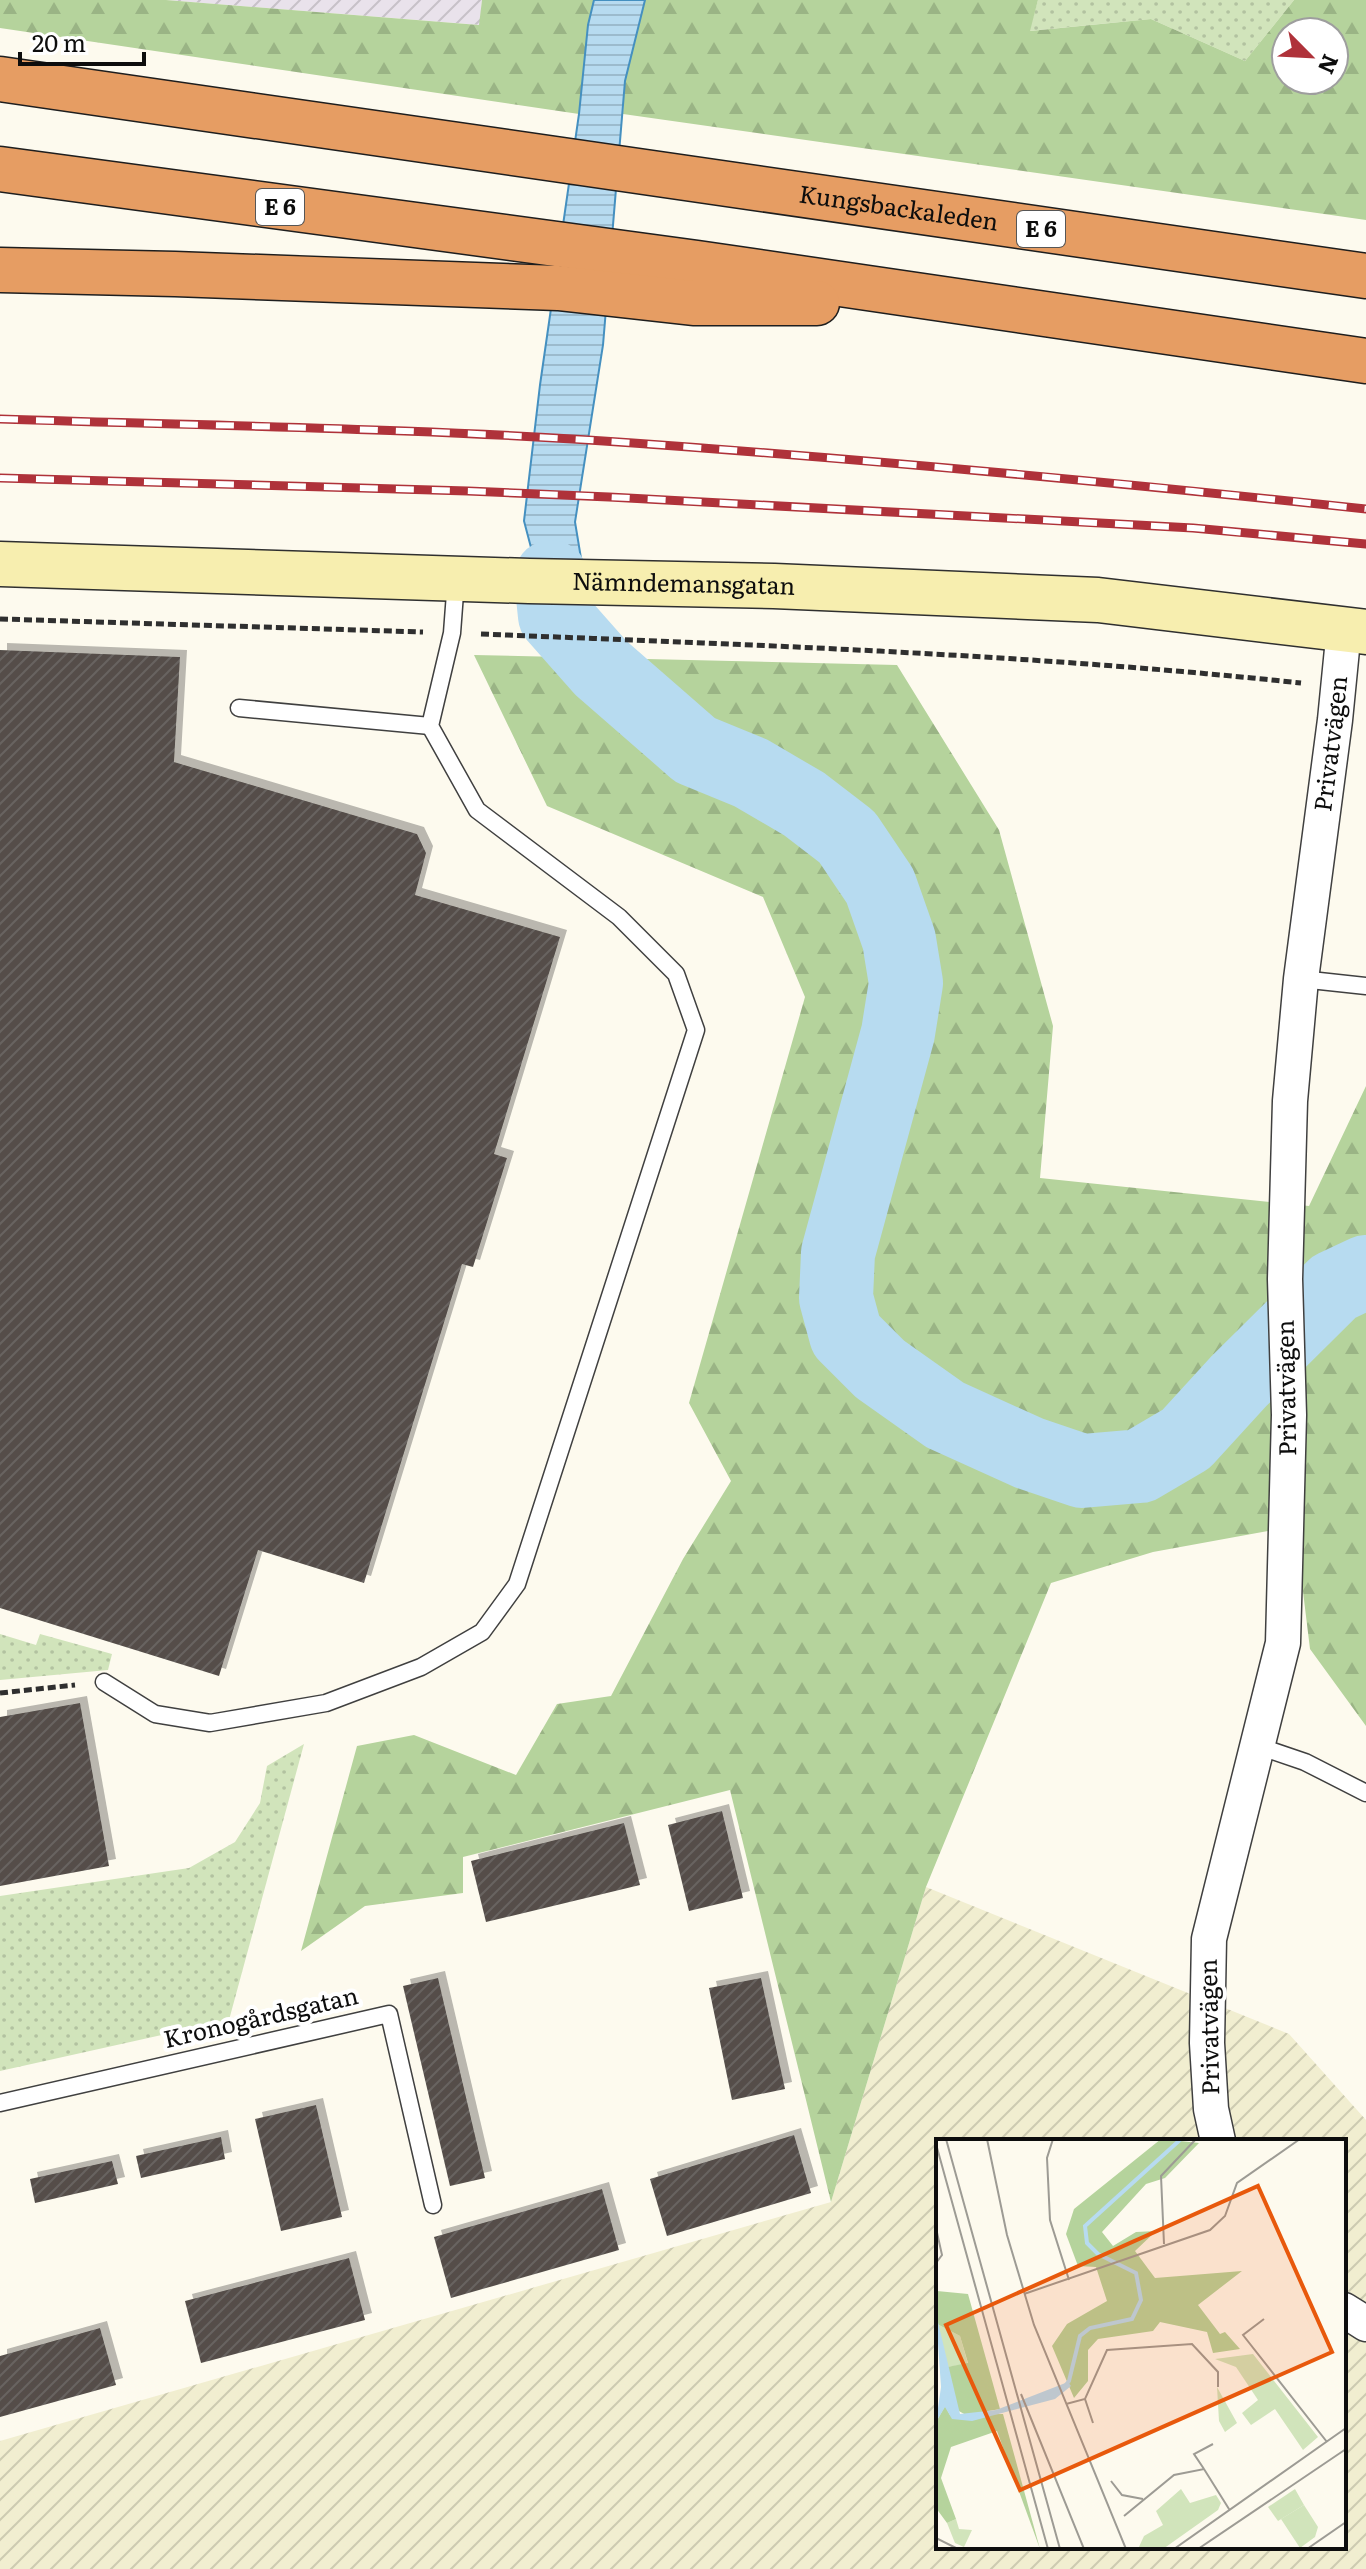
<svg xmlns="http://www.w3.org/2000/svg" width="1366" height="2569" font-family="Literata,serif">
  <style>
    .industrial { fill: url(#industrial-furrows) }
    .farmland { fill: url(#farmland-furrows); fill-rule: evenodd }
    .grass { fill: url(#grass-dots) }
    .forest { fill: url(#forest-firs); fill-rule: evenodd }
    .water { fill: url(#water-rules); stroke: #4590c0; stroke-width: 2 }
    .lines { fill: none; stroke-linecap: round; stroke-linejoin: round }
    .river { stroke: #b7dbf0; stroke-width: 74 }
    .building { fill: url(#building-hatch); filter: url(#shadow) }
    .lane-casing { stroke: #404040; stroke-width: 19 }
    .street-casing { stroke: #404040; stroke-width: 37 }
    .secondary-casing { stroke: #2f2f2f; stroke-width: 47 }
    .highway-casing { stroke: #1e1e1e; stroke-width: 47 }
    .path { stroke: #2f2f2f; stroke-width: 5; stroke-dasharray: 8 4; stroke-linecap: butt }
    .lane { stroke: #fff; stroke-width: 16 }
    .street { stroke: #fff; stroke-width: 34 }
    .secondary { stroke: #f7eeaf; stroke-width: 44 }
    .highway { stroke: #e69d63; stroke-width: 44 }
    .rail-casing { stroke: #af323a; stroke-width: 9 }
    .rail { stroke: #fff; stroke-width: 6; stroke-dasharray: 18; stroke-linecap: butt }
    .labels { text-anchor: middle; stroke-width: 8; stroke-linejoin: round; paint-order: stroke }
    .shield { fill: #fff; stroke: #565656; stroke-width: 2 }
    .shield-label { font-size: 22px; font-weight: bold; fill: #0d0d0d }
    .street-label { font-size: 24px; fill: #0d0d0d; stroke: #fff }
    .inset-river { fill: none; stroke: #b7dbf0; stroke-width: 4 }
    .inset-road { fill: none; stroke: #9d9b94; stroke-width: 2 }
    .view { fill: #e8590c; fill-opacity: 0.15; stroke: #e8590c; stroke-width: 4 }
    .inset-edge { fill: none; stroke: #0d0d0d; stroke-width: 4 }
  </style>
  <defs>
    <pattern id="industrial-furrows" width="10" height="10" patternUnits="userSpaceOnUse" patternTransform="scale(2)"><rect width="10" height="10" fill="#e9e2eb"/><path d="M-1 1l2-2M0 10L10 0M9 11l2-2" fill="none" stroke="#c7c1c8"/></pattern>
    <pattern id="farmland-furrows" width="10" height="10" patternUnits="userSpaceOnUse" patternTransform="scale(2)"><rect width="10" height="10" fill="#f1eed0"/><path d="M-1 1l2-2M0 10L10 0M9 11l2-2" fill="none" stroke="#cdcbb1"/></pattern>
    <pattern id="grass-dots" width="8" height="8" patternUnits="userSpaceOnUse" patternTransform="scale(2)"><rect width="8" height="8" fill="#d1e4bb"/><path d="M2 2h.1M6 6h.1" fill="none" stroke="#b2c2a0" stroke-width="1.8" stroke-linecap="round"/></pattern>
    <pattern id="forest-firs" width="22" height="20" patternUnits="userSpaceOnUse" patternTransform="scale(2)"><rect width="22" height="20" fill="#b5d39c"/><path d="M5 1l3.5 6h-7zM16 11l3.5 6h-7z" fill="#9ab485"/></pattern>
    <pattern id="water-rules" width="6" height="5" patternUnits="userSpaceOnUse" patternTransform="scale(2)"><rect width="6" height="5" fill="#b7dbf0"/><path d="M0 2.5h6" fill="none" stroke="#9cbbcd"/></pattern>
    <pattern id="building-hatch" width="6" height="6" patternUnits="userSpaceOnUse" patternTransform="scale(2)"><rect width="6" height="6" fill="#544e4a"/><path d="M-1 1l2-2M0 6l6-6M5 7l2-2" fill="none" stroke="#686360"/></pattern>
    <filter id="shadow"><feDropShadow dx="7" dy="-7" stdDeviation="0" flood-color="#0004"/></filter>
  </defs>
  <rect width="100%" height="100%" fill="#fdfaee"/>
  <!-- industrial -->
  <path class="industrial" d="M166 0H482L480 25Z"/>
  <!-- farmland -->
  <path class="farmland" d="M926 1887 1289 2034 1366 2120V2569H0V2441L831 2202ZM938 2141H1344V2547H938Z"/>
  <!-- grass -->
  <g class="grass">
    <path d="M1038 0H1294L1245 61 1151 19 1029 31Z"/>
    <path d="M0 1634 36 1645 40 1634 112 1654 108 1670 0 1680Z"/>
    <path d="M304 1744 229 2020 0 2071V1896L189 1868 235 1842 260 1803 267 1766Z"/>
  </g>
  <!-- forest -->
  <g class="forest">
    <path d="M0 0H166L479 25 482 0H594L588 25 579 114 0 28Z"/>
    <path d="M645 0H1038L1030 31 1151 19 1245 61 1294 0H1366V220L623 114 625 81ZM1286 32H1334V80H1286Z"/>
    <path d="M474 655 897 665 999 830 1053 1026 1040 1178 1309 1206 1366 1086V1726L1310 1649 1295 1526 1153 1552 1051 1583 926 1887 831 2202 730 1790 463 1857V1893L365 1906 301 1951 357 1746 414 1735 516 1775 557 1704 611 1696 683 1559 731 1481 689 1403 805 997 763 897 547 806Z"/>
  </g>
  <!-- water -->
  <path class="water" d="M594 0H645L625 81 603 345 575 522 598 661 564 673 524 521 540 385 579 114 588 25Z"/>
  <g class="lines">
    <!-- river -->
    <path class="river" d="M551 577 555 616 601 668 695 750 751 773 804 804 847 837 880 886 899 940 906 983 898 1033 838 1253 836 1298 846 1335 880 1369 945 1415 1029 1453 1082 1471 1140 1466 1186 1439 1239 1381 1334 1287 1366 1272"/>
  </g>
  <!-- building -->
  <g class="building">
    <path d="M0 650 180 657 174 762 417 834 426 853 415 895 560 937 494 1154 507 1158 473 1267 462 1264 364 1583 258 1550 219 1676 0 1608Z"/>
    <path d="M80 1703 109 1866 0 1886V1717Z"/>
    <path d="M722 1811 743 1898 689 1911 668 1825Z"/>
    <path d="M624 1823 640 1885 486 1922 471 1861Z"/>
    <path d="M438 1978 485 2178 450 2186 403 1986Z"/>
    <path d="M761 1978 785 2089 732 2100 709 1988Z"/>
    <path d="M316 2105 342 2217 281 2231 255 2119Z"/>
    <path d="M794 2135 811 2193 667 2236 650 2179Z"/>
    <path d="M221 2137 225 2159 141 2178 136 2156Z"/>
    <path d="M112 2161 118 2184 35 2203 30 2179Z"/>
    <path d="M602 2189 619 2250 451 2298 434 2237Z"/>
    <path d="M349 2258 365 2320 201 2363 185 2301Z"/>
    <path d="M100 2328 116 2385 0 2417V2356Z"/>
  </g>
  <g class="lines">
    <defs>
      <g id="lane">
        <path d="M239 708 430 726"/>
        <path d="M1301 979 1366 986"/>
        <path d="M104 1682 155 1714 210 1723 326 1703 421 1667 482 1632 517 1584 696 1030 676 974 619 917 477 810 430 726 452 633 456 580"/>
        <path d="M1258 1746 1305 1762 1366 1793"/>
        <path d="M0 2103 389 2014 433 2205"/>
      </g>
      <g id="street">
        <path id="s1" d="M1218 2141 1211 2109 1207 2043 1209 1939 1283 1643 1289 1415 1285 1279 1290 1101 1301 979 1335 720 1344 629"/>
        <path d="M1344 2310 1366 2324"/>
      </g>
      <g id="secondary">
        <path id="s2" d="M0 564 529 581 774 586 1098 600 1366 632"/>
      </g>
      <g id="highway">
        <path id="s3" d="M0 79 1366 276"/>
        <path d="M0 169 697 263 1366 361"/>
        <path d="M0 270 175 274 558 288 693 303H817"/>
      </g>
    </defs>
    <!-- lane casing -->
    <use href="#lane" class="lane-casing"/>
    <!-- street casing -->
    <use href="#street" class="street-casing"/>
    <!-- secondary casing -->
    <use href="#secondary" class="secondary-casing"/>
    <!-- highway casing -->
    <use href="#highway" class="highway-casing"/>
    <!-- path -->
    <g class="path">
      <path d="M0 619 423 632"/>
      <path d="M481 634C755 645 1029 654 1301 683"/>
      <path d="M0 1693 75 1685"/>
    </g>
    <!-- lane -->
    <use href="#lane" class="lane"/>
    <!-- street -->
    <use href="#street" class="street"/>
    <!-- secondary -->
    <use href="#secondary" class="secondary"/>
    <!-- highway -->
    <use href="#highway" class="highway"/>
    <defs>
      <g id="rail">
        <path d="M0 419C211 426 422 428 633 443 877 460 1122 483 1366 509"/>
        <path d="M0 478 468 491 609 497 1193 528 1366 544"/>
      </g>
    </defs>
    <!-- rail casing -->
    <use href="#rail" class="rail-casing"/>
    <!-- rail -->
    <use href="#rail" class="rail"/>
  </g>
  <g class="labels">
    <!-- shield labels -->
    <g class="shield">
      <rect x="256" y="189" width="48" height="36" rx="6"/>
      <rect x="1017" y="211" width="48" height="36" rx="6"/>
    </g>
    <g class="shield-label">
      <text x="280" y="215">E 6</text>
      <text x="1041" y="237">E 6</text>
    </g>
    <!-- street labels -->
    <g class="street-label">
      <text dy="8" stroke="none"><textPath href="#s3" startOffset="908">Kungsbackaleden</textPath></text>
      <text dy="8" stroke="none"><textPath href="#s2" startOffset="684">Nämndemansgatan</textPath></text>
      <text dy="8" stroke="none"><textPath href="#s1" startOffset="1410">Privatvägen</textPath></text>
      <text transform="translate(1287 1388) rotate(-91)" y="8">Privatvägen</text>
      <text transform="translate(261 2018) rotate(-13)" y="8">Kronogårdsgatan</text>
      <text transform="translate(1210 2027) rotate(-91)" y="8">Privatvägen</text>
    </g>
  </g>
  <!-- overview -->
  <g transform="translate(936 2139)">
    <rect width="410" height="410" fill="#fdfaee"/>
    <path d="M1 185 24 197 32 225 11 228ZM317 215 382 298 367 311 339 270 315 286 306 274 322 261 300 228 279 220ZM281 248 301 284 289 293 283 282ZM245 350 254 364 280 356 285 364 282 371 227 410H202L208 397 227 386 220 372ZM368 366 382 388 379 398 364 409 345 380ZM20 380 23 390 36 391 28 408 19 404 11 384Z" fill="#d1e4bb"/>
    <path d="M225 0 263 4 229 39 210 45 166 93 177 107 200 93 220 92 199 112 219 139 306 132 262 166 284 195 289 193 304 210 277 214 271 193 224 183 217 192 162 200 152 211V242L138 259 116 207 131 185 171 162 160 128 142 127 130 95 138 70ZM1 152 32 155 64 270 30 276 21 271 11 228 32 224 24 197 1 185ZM9 267 14 276 67 275 104 410 61 292 15 308 5 339 20 380 11 384 0 369V283Z" fill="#b5d39c"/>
    <path d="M359 350 368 366 342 382 332 368Z" fill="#d1e4bb"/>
    <path d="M0 175 24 275 60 271 132 243 135 247 119 260 36 282 16 280 9 268 0 283 5 248Z" fill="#b7dbf0"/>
    <path class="inset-river" d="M124 254 133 242 144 197 154 189 196 180 205 161 200 134 162 115 151 104 149 87 245 0"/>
    <path class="inset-road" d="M10 0 124 410M51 0 71 96 98 186 190 410M117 0 111 19 114 81 133 141M0 5 112 410M0 89 6 116 0 124M228 105 225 37 260 0M88 155 274 91 289 77 301 44 364 0M328 180 307 196 391 303M85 255 148 410M149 260 157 284M130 265 149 260 171 211 256 205 282 233V248M268 330 258 315 277 305M175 342 186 356 207 360M188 377 238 336 268 330 293 370M0 399 22 410M238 410 410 289M262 410 410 310M371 410 410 383"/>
    <path class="view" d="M322 47 396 213 84 351 10 186Z"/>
    <rect width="410" height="410" class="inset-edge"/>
  </g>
  <!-- north arrow -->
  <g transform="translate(1310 56) rotate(114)"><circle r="38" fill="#ffffff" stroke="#9e9e9e" stroke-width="2"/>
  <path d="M0-6L14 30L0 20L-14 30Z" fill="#af323a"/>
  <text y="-12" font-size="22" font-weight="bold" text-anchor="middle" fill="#0d0d0d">N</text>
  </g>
  <!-- scale -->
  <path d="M20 52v12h124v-12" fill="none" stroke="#0d0d0d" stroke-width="4"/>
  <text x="32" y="52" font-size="24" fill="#0d0d0d" stroke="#ffffff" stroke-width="6" paint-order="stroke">20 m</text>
</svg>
